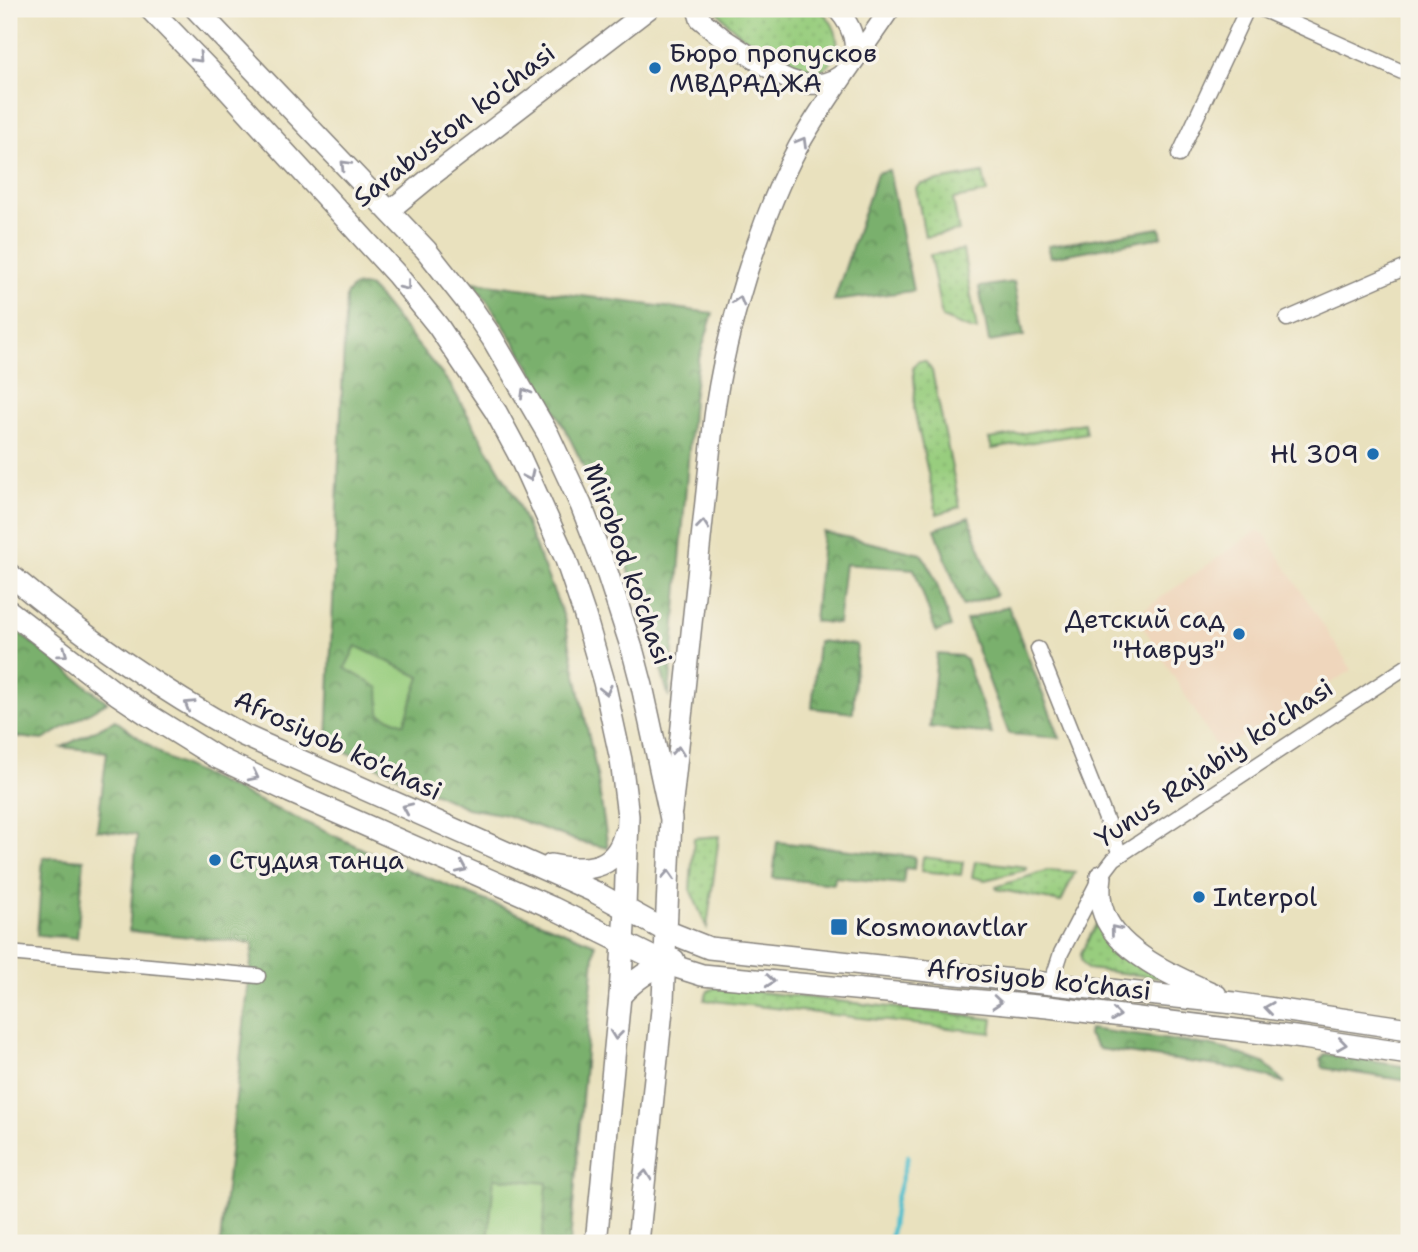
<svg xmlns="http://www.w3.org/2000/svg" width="1418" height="1252" font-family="'Shantell Sans',sans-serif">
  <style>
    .built { fill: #efd6bc }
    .grass { fill: url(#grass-dots); stroke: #5d785c; stroke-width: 2 }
    .forest { fill: url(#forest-crowns); stroke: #4e6954; stroke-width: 2 }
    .pitch { fill: #98cd7e; stroke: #5d785c; stroke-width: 2 }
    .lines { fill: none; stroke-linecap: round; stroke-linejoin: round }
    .stream { stroke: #53bfcd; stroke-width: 4.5 }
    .street-casing { stroke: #86827c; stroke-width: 17 }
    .secondary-casing { stroke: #86827c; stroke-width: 22 }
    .primary-casing { stroke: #86827c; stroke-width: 24 }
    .street { stroke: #fff; stroke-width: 14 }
    .secondary { stroke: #fff; stroke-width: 19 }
    .primary { stroke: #fff; stroke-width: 21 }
    .oneway { stroke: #9c9ca7 }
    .poi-dot { fill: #1f6fb2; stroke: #f7f3e8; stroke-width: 2.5 }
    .labels { text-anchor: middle; stroke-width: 7; stroke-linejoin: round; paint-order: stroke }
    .poi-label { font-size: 26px; fill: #22223b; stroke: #f7f3e8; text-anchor: start }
    .street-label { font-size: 26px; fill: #22223b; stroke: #f7f3e8 }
  </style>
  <defs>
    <pattern id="grass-dots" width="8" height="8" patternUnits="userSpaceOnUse" patternTransform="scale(1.75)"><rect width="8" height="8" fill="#98cd7e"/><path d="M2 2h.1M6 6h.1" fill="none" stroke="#83b06e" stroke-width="1.8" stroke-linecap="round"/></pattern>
    <pattern id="forest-crowns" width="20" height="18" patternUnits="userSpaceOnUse" patternTransform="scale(1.75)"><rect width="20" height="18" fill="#7ab06d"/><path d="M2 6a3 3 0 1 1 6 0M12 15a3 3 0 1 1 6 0" fill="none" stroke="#648f5b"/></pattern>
  </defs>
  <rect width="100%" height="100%" fill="#f7f3e8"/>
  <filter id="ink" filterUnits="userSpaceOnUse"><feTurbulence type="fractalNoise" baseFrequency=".0143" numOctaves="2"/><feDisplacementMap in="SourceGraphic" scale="14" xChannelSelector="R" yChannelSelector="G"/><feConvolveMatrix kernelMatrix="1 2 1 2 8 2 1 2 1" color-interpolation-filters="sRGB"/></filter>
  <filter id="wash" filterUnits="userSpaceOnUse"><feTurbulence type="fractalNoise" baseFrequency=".00686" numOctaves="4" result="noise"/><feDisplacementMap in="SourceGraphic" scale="28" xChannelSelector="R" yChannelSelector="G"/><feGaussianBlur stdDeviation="1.57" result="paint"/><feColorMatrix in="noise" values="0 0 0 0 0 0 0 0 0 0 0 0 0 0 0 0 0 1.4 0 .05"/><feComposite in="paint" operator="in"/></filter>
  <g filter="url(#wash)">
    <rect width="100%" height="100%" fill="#e9e1be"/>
    <!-- built -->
    <path class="built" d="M1256 531 1266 536 1352 670 1219 751 1136 615Z"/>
    <!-- grass -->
    <g class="grass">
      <path d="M717 9H818C853 33 838 85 792 71 780 68 763 52 752 43 739 33 724 23 717 9Z"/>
      <path d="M983 173 987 193 953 199 959 231 925 237 916 188 921 184Z"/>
      <path d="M963 250 977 330H972L942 318 930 255Z"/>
      <path d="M918 361H925L932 371 960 507 937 514 914 409 915 389 913 367Z"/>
      <path d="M1084 423 1086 433 992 449 989 439Z"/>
      <path d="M719 836 707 928 690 889 694 838Z"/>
      <path d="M923 857 963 862 961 875 921 871Z"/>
      <path d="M975 861 1026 867V870L985 880 972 877Z"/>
      <path d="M1048 870 1075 872 1061 902 997 889 996 887Z"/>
      <path d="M1097 923 1109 940 1164 978 1087 969C1082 965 1080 960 1081 953Z"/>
      <path d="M716 987 993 1019 991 1033 704 1000 708 991Z"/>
    </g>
    <!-- forest -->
    <g class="forest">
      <path d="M889 170 913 291 834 301 877 173Z"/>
      <path d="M1160 228 1162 237 1051 257 1048 246Z"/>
      <path d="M473 282 713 313 698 362 693 399 669 698C663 677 658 657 652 636 644 608 632 579 621 552 583 456 535 365 473 282Z"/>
      <path d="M1014 282 1024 336 989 342 979 287Z"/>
      <path d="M361 286 369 287 375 293 450 384 515 497 564 617 597 775 608 848 580 842 506 815 467 808 327 743 346 295 353 287Z"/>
      <path d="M969 517 996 595 963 606 935 529Z"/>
      <path d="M823 532 921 554C936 572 943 605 951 627L936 632 914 569 845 564 838 624 814 621Z"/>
      <path d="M1008 606 1060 738 1009 734 966 620Z"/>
      <path d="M9 625 107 702 43 740 9 736Z"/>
      <path d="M818 641 857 645 853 713 812 708Z"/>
      <path d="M937 654 961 656 966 660 992 734 930 727Z"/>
      <path d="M115 720 166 758 406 869 595 944 570 1243H220L253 943 129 931 137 835 97 830 107 752 62 747Z"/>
      <path d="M777 842 915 857 914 869 905 868 903 884 835 877 834 884 773 878Z"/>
      <path d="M43 857 84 860 77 938 37 935Z"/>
      <path d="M1089 1029 1208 1045 1232 1051 1264 1063 1285 1083 1245 1070 1099 1049 1088 1035Z"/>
      <path d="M1325 1054 1409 1067V1081L1323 1068 1321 1060Z"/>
    </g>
    <!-- pitch -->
    <g class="pitch">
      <path d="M356 646 420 677 404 724 380 714 379 688 345 668Z"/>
      <path d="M494 1178 547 1183 542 1243H488Z"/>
    </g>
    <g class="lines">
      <!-- stream -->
      <path class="stream" d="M890 1243 895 1202 908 1156"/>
    </g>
  </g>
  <g filter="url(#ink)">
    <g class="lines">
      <defs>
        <g id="street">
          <path d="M1261 9 1409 75"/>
          <path d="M1179 155 1247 9"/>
          <path d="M1287 319 1409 266"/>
          <path d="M1038 649 1120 854"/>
          <path d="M9 953 258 976"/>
          <path d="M1051 984 1061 953 1101 876 1114 859 1409 665"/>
        </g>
        <g id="secondary">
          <path d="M697 9 700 19 724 39 781 76C832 103 882 59 837 9"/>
          <path d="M389 211 428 179 649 9"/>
          <path d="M672 811 714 417C720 369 732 322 746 276 760 232 776 188 798 147 825 99 859 55 890 9"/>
        </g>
        <g id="primary">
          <path d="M150 9 218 79 397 275 438 326 496 412 518 453 565 557 585 616 604 682 621 760 628 816 625 908 620 996 596 1243"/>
          <path d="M196 9 426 250 471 307 492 338 548 434 581 505 607 572 633 652 642 686 671 819 663 1000 638 1243"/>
          <path d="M9 574C81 635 160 690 243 735L595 892 666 931 709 948 1234 1003 1409 1029"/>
          <path d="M9 611 117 694 150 716 216 757 290 792 553 908 664 963 702 975 1048 1007 1303 1038 1409 1054"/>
          <path d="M551 865C582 871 615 872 624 835"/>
          <path d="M1101 876C1099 889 1099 902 1104 914 1119 954 1180 979 1216 995"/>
          <path d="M620 996C634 980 653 967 674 960"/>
        </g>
      </defs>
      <!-- street casing -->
      <use href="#street" class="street-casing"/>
      <!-- secondary casing -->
      <use href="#secondary" class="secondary-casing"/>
      <!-- primary casing -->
      <use href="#primary" class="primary-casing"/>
      <!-- street -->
      <use href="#street" class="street"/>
      <!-- secondary -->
      <use href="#secondary" class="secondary"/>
      <!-- primary -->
      <use href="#primary" class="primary"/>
    </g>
    <!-- one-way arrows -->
    <defs><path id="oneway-chevron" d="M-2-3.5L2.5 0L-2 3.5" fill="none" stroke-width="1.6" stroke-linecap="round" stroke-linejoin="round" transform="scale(1.75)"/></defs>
    <g class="oneway">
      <use href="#oneway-chevron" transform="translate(198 58) rotate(46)"/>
      <use href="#oneway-chevron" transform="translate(802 142) rotate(-60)"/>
      <use href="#oneway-chevron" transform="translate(345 165) rotate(-134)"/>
      <use href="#oneway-chevron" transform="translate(406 286) rotate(51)"/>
      <use href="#oneway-chevron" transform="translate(739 301) rotate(-74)"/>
      <use href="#oneway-chevron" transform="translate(525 393) rotate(-120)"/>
      <use href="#oneway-chevron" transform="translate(529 476) rotate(65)"/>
      <use href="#oneway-chevron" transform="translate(703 525) rotate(-84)"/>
      <use href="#oneway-chevron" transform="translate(63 653) rotate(36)"/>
      <use href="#oneway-chevron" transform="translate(606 690) rotate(77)"/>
      <use href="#oneway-chevron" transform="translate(189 705) rotate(-148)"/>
      <use href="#oneway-chevron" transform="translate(678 751) rotate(-84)"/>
      <use href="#oneway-chevron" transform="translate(254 776) rotate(26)"/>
      <use href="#oneway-chevron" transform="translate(407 808) rotate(-156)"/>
      <use href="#oneway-chevron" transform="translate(462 868) rotate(24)"/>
      <use href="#oneway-chevron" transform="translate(668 875) rotate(-87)"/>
      <use href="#oneway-chevron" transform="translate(1115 930) rotate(-129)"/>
      <use href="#oneway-chevron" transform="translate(770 981) rotate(5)"/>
      <use href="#oneway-chevron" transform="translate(997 1002) rotate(5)"/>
      <use href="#oneway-chevron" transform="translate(1269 1008) rotate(-172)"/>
      <use href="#oneway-chevron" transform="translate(1116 1015) rotate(7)"/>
      <use href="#oneway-chevron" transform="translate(616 1035) rotate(96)"/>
      <use href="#oneway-chevron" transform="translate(1342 1044) rotate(8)"/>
      <use href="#oneway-chevron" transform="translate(645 1175) rotate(-84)"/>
    </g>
  </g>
  <!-- markers -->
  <g class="poi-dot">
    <circle cx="655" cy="68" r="7"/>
    <circle cx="1373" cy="454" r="7"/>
    <circle cx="1239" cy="634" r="7"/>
    <circle cx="215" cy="860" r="7"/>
    <circle cx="1199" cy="897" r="7"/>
    <rect x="830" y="918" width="18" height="18" rx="3.5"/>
  </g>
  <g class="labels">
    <!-- poi labels -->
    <g class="poi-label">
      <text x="669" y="62">Бюро пропусков<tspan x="669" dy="30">МВДРАДЖА</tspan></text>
      <text x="1359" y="463" text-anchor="end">Hl 309</text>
      <text x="1225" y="628" text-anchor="end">Детский сад<tspan x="1225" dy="30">"Навруз"</tspan></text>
      <text x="229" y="869">Студия танца</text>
      <text x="1213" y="906">Interpol</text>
      <text x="855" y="936">Kosmonavtlar</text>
    </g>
    <!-- street labels -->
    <g class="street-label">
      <text transform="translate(454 125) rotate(-38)" y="9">Sarabuston ko'chasi</text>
      <text transform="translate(628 564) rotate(70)" y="9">Mirobod ko'chasi</text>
      <text transform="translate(338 745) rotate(25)" y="9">Afrosiyob ko'chasi</text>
      <text transform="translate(1214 763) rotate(-34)" y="9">Yunus Rajabiy ko'chasi</text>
      <text transform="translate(1039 979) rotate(6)" y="9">Afrosiyob ko'chasi</text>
    </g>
  </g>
  <!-- margin -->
  <rect width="1418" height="1252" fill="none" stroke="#f7f3e8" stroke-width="35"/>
</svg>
